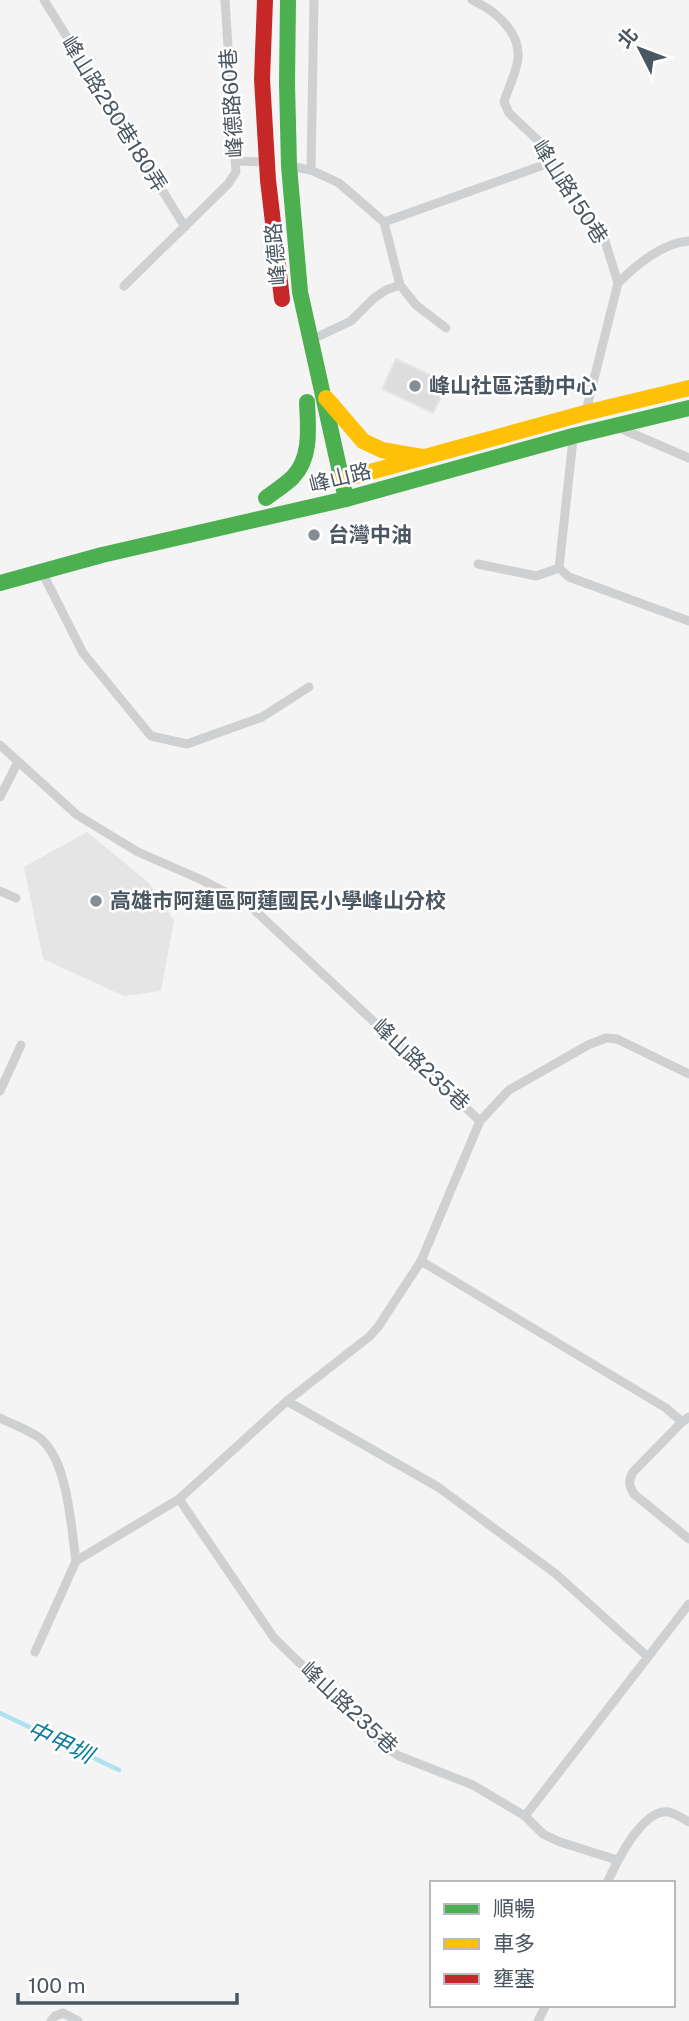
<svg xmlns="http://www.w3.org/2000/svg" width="689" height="2021" font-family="'Public Sans','Noto Sans TC',sans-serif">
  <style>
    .education { fill: #e6e5e6 }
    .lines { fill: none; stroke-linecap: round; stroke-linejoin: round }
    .stream { stroke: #aee2f0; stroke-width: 4.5 }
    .building { fill: #ddddde; stroke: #e5e6e7; stroke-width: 2 }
    .lane { stroke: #ced0d2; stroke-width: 9 }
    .fast { stroke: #4caf50; stroke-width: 16 }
    .slow { stroke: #ffc107; stroke-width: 16 }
    .jam { stroke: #c62828; stroke-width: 16 }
    .poi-dot { fill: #868d94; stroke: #fff; stroke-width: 2.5 }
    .labels { text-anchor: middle; stroke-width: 5; stroke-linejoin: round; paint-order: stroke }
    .street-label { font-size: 21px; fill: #4a5661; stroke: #fff }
    .poi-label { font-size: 21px; font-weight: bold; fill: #4a5661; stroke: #fff; text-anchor: start }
    .water-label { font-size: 23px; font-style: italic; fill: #0c7c9b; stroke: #fff }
  </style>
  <rect width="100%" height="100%" fill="#f4f4f4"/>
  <!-- education -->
  <path class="education" d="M87 832 149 883 174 920 161 991 124 996 43 959 24 867Z"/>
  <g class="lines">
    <!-- stream -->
    <path class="stream" d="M0 1713 119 1770"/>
  </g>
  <!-- building -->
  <path class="building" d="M396 359 448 383 433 413 382 389Z"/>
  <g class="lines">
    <!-- lane -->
    <g class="lane">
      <path d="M44 0 185 227"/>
      <path d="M472 0C496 11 524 34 517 64 514 77 508 89 504 102L509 113 545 147 552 162 605 241 618 283 586 411"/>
      <path d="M237 161 263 162"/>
      <path d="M294 167 311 170 339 183 384 222 400 285 416 305 446 328"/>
      <path d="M311 170 314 0"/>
      <path d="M384 222 552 162"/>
      <path d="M618 283C637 264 662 243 689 241"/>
      <path d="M124 286 228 184 236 172 225 0"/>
      <path d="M315 338 351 321 373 299 386 290 400 285"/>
      <path d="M624 430 689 458"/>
      <path d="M573 439 559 568 569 577 689 621"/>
      <path d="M478 564 536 576 559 568"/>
      <path d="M44 576 83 653 151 736 187 744 262 717 309 687"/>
      <path d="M0 745 77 815 138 852 202 880 248 904 480 1121"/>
      <path d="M0 797 18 762"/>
      <path d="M0 891 16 898"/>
      <path d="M0 1091 21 1045"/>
      <path d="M421 1261 666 1408 682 1422"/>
      <path d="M287 1401 438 1487 556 1574 648 1657"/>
      <path d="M689 1417 682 1422 633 1472C628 1481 629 1486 634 1494L689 1539"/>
      <path d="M0 1418C13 1425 33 1431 43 1441 68 1465 71 1527 76 1561"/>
      <path d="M179 1499 274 1638 388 1749 399 1756 473 1785 525 1816 543 1834 560 1842 617 1860"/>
      <path d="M35 1652 76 1561 179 1499 287 1401 370 1336 378 1327 421 1261 480 1121 509 1090 588 1045 606 1038 617 1039 689 1074"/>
      <path d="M525 1816 689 1604"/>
      <path d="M607 1883C616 1863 643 1807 669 1812 676 1814 684 1819 689 1822"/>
      <path d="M51 2021 55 2016 63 2013 78 2021"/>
      <path d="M538 2021 546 2005"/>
    </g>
    <!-- fast -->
    <g class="fast">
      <path d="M266 498C275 491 285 485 293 477 312 457 308 427 307 402"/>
      <path d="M346 499 573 436 689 408"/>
      <path d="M0 583 102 555 346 499 300 292 289 166 287 83 288 0"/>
    </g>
    <!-- slow -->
    <g class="slow">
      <path d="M326 398 363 441 382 450 422 457"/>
      <path d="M341 480 585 413 689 388"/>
    </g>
    <!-- jam -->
    <path class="jam" d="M265 0 262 79 268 180 282 299"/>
  </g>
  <!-- markers -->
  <g class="poi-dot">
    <circle cx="415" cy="386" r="7"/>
    <circle cx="314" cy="535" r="7"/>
    <circle cx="96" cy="901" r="7"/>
  </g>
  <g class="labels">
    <!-- street labels -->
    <g class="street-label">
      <text transform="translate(232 103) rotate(-94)" y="7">峰德路60巷</text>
      <text transform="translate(114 114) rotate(58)" y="7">峰山路280巷180弄</text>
      <text transform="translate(570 192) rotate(57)" y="7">峰山路150巷</text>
      <text transform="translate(276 254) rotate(-95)" y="7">峰德路</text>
      <text transform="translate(340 478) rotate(-14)" y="7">峰山路</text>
      <text transform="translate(421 1065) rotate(43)" y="7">峰山路235巷</text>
      <text transform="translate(349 1708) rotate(43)" y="7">峰山路235巷</text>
    </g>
    <!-- poi labels -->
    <g class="poi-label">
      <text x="429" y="393">峰山社區活動中心</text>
      <text x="328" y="542">台灣中油</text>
      <text x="110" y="908">高雄市阿蓮區阿蓮國民小學峰山分校</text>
    </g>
    <!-- water labels -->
    <g class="water-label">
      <text transform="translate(60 1742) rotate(25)" y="8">中甲圳</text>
    </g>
  </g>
  <!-- legend -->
  <rect x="430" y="1881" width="245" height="126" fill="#ffffff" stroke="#b7bbc0" stroke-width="2"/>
  <rect x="444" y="1904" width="35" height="10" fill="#4caf50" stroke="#b7bbc0" stroke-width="2"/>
  <text x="493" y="1916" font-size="21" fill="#4a5661">順暢</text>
  <rect x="444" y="1939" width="35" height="10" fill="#ffc107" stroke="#b7bbc0" stroke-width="2"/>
  <text x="493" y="1951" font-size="21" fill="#4a5661">車多</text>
  <rect x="444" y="1974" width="35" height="10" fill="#c62828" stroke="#b7bbc0" stroke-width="2"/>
  <text x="493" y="1986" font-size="21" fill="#4a5661">壅塞</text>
  <!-- north arrow -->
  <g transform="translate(640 49) rotate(312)" stroke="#ffffff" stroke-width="5" paint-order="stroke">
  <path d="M0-5L12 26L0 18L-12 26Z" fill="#4a5661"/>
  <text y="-10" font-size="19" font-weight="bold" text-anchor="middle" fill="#4a5661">北</text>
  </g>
  <!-- scale -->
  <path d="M18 1993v10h219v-10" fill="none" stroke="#4a5661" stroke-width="3.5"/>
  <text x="28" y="1993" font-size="21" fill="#4a5661" stroke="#ffffff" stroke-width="5" paint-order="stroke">100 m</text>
</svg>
